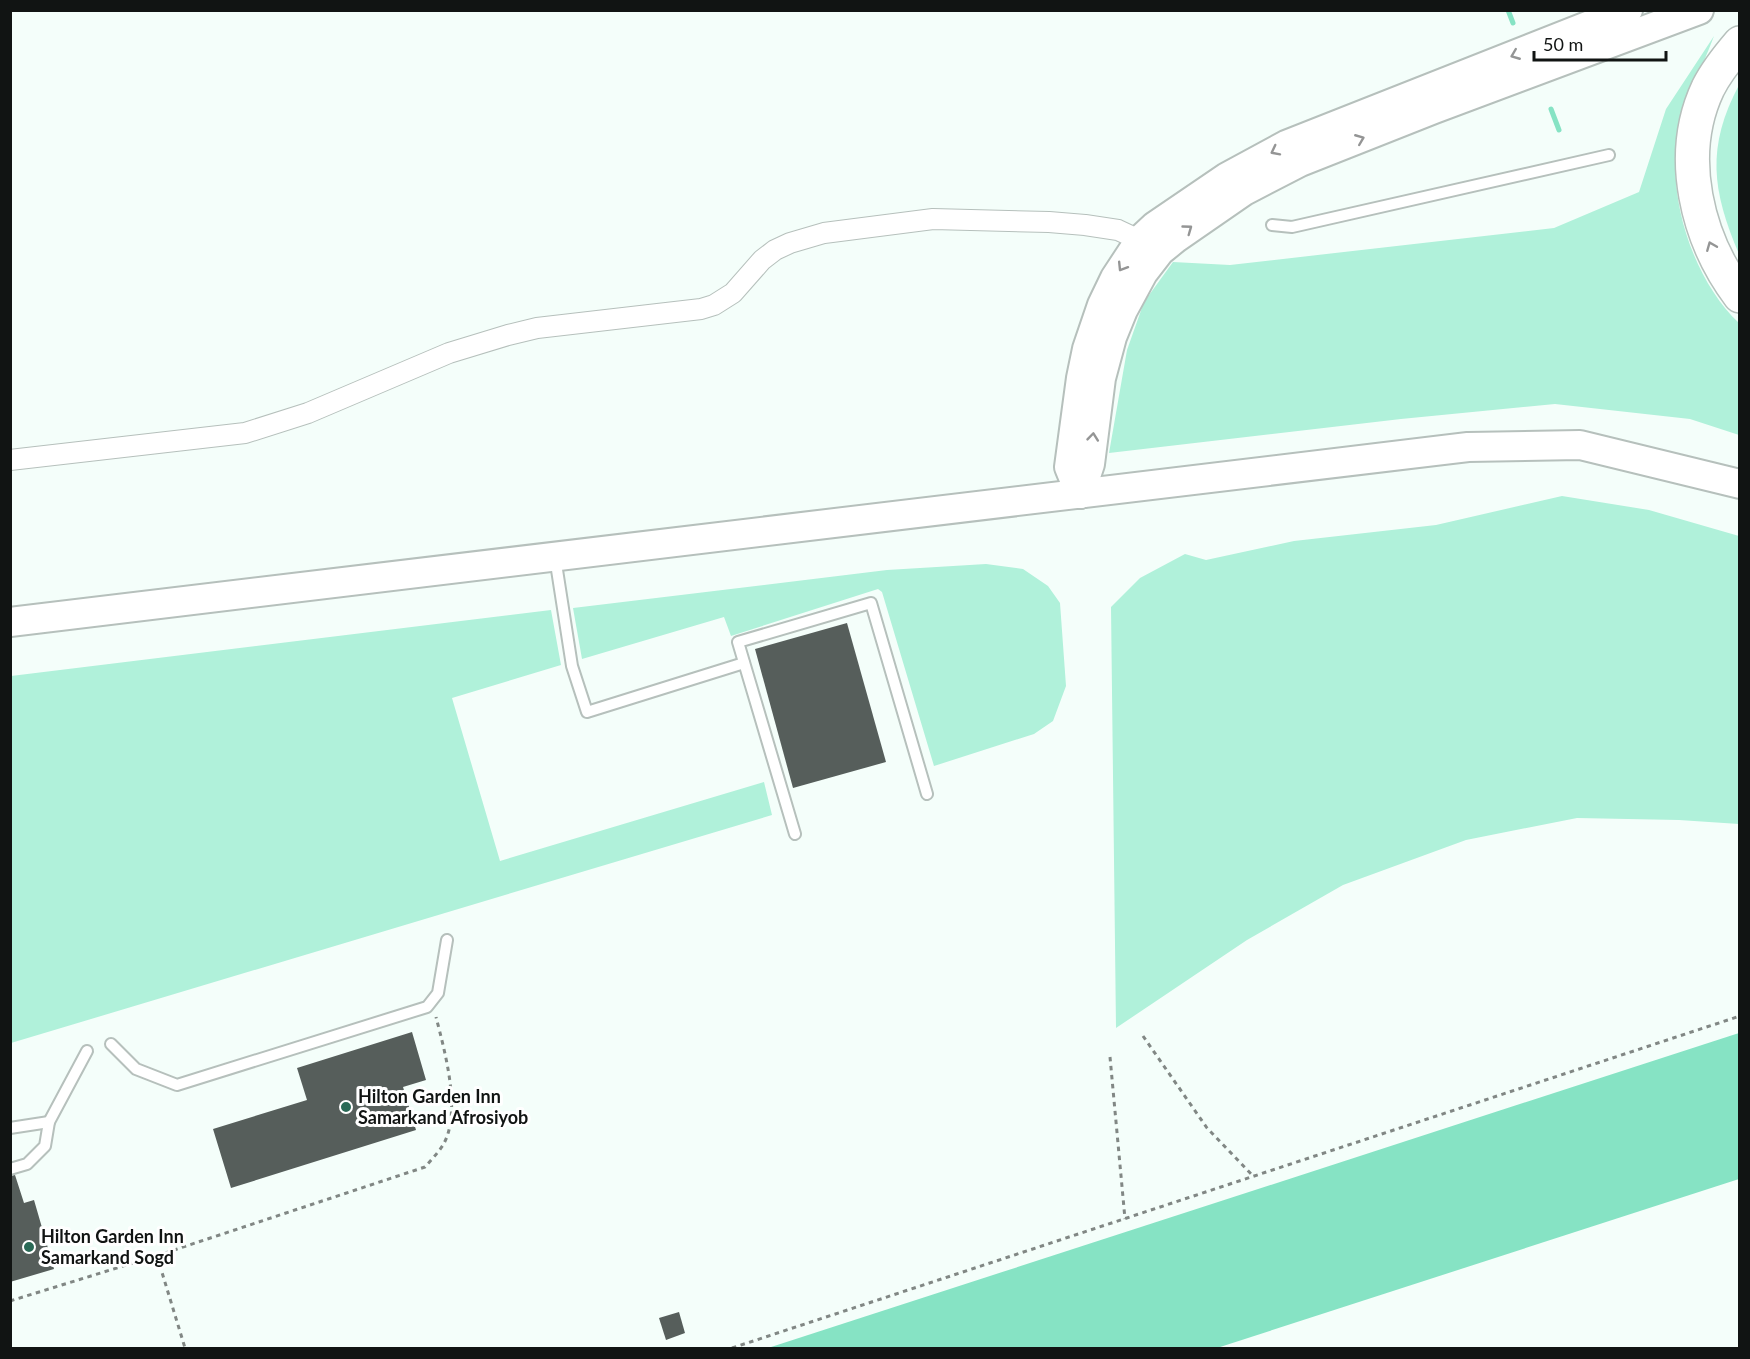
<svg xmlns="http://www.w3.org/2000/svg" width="1750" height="1359" font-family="Lato,sans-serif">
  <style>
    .green { fill: #b0f1da }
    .water { fill: #86e3c4 }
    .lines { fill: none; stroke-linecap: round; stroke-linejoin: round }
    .stream { stroke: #86e3c4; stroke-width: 5 }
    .building { fill: #565e5b }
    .lane-casing { stroke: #b6c0bc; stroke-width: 14 }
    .street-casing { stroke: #b6c0bc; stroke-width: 22 }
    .secondary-casing { stroke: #b6c0bc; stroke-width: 32 }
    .highway-casing { stroke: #b6c0bc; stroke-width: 36 }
    .path { stroke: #818784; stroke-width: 3; stroke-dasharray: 4.5 4.5; stroke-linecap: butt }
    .lane { stroke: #fff; stroke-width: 10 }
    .street { stroke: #fff; stroke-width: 20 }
    .secondary { stroke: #fff; stroke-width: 28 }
    .highway { stroke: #fff; stroke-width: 33 }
    .oneway { stroke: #949595 }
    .poi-dot { fill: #2a6956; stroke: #fff; stroke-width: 2 }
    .labels { text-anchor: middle; stroke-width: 6; stroke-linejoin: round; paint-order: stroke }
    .poi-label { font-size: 18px; font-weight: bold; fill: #111413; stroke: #fff; text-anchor: start }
  </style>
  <rect width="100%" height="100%" fill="#f4fefa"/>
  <!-- green -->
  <g class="green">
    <path d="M1714 36C1702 68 1686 99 1679 132 1665 194 1693 280 1739 323V435L1690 419 1555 404 1401 419 1109 453 1127 350 1144 302 1173 262 1230 265 1554 228 1639 192 1666 109Z"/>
    <path d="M1739 85V254C1712 191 1706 147 1739 85Z"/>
    <path d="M1562 496 1649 510 1739 536V824L1679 820 1577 818 1466 840 1343 885 1247 940 1116 1028 1111 607 1140 578 1185 554 1206 560 1294 541 1436 525Z"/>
    <path d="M986 564 1023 569 1048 586 1060 603 1066 686 1053 721 1034 734 934 766 882 592 878 589 731 636 724 617 582 659 573 608 887 570Z"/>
    <path d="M551 610 561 665 452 698 500 861 764 782 772 815 11 1043V676Z"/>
  </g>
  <!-- water -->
  <path class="water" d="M1739 1033V1179L1217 1348H768Z"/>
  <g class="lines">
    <!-- stream -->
    <g class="stream">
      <path d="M1508 10 1513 23"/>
      <path d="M1551 109 1559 130"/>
    </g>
  </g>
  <!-- building -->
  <g class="building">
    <path d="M847 623 886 762 793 788 755 649Z"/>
    <path d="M412 1032 426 1080 403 1087 416 1130 231 1188 213 1129 307 1100 297 1068Z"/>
    <path d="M15 1175 24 1203 34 1200 54 1269 10 1282V1176Z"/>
    <path d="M679 1312 685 1333 666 1340 659 1318Z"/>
  </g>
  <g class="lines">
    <defs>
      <g id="lane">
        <path d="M1272 225 1292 227 1609 155"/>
        <path d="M555 557 572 666 587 712 744 663"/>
        <path d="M795 834 738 642 871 603 927 794"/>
        <path d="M111 1044 136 1069 177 1085 427 1007 438 993 447 940"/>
        <path d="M10 1128 49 1122"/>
        <path d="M10 1169 27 1164 45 1146 49 1122 87 1051"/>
      </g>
      <path id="street" d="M10 460 245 433 308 413 449 353 508 335 537 328 701 309 714 305 733 293 762 260 775 250 790 243 824 233 933 219 1049 222 1085 225 1118 230 1150 245"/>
      <g id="secondary">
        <path d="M1080 494 1090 464 1101 378 1112 337 1123 310 1143 273 1160 251 1176 238 1244 191 1300 162 1434 109 1699 10"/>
        <path d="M1080 494 1069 467 1081 378 1087 349 1102 305 1115 278 1140 240 1155 226 1227 177 1286 145 1628 10"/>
        <path d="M10 622 1468 447 1580 445 1740 484"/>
      </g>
      <path id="highway" d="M1740 43C1728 57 1716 72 1708 88 1676 156 1697 239 1740 296"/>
    </defs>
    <!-- lane casing -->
    <use href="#lane" class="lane-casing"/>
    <!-- street casing -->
    <use href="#street" class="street-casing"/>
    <!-- secondary casing -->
    <use href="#secondary" class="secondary-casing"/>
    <!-- highway casing -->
    <use href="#highway" class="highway-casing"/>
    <!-- path -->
    <g class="path">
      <path d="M1143 1036 1207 1128 1254 1177"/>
      <path d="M1110 1057 1125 1219"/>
      <path d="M157 1256 185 1348"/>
      <path d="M10 1301 162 1254 425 1167C431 1160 438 1153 443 1145 462 1113 445 1052 436 1017"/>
      <path d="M732 1348 1740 1016"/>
    </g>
    <!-- lane -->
    <use href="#lane" class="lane"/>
    <!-- street -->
    <use href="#street" class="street"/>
    <!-- secondary -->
    <use href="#secondary" class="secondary"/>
    <!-- highway -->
    <use href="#highway" class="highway"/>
  </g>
  <!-- one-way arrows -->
  <defs><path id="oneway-chevron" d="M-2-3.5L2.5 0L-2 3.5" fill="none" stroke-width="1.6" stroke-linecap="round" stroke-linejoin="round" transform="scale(1.5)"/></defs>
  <g class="oneway">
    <use href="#oneway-chevron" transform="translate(1515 55) rotate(158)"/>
    <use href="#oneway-chevron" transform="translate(1360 139) rotate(-22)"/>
    <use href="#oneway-chevron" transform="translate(1275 151) rotate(153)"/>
    <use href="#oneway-chevron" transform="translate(1188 229) rotate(-36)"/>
    <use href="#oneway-chevron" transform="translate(1711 246) rotate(-112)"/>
    <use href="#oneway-chevron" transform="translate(1122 267) rotate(122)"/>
    <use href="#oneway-chevron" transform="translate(1093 437) rotate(-84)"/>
  </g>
  <!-- markers -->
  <g class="poi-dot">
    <circle cx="346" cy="1107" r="6"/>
    <circle cx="29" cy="1247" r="6"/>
  </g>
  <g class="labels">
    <!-- poi labels -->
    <g class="poi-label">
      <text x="358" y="1103">Hilton Garden Inn<tspan x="358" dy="21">Samarkand Afrosiyob</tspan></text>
      <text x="41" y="1243">Hilton Garden Inn<tspan x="41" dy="21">Samarkand Sogd</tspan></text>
    </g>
  </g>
  <!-- border -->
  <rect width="1750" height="1359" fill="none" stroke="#111413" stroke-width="24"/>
  <!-- scale -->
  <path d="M1534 51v9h132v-9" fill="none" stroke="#111413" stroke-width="3"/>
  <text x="1543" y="51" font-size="18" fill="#111413" stroke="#ffffff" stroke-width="4.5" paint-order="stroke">50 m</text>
</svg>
